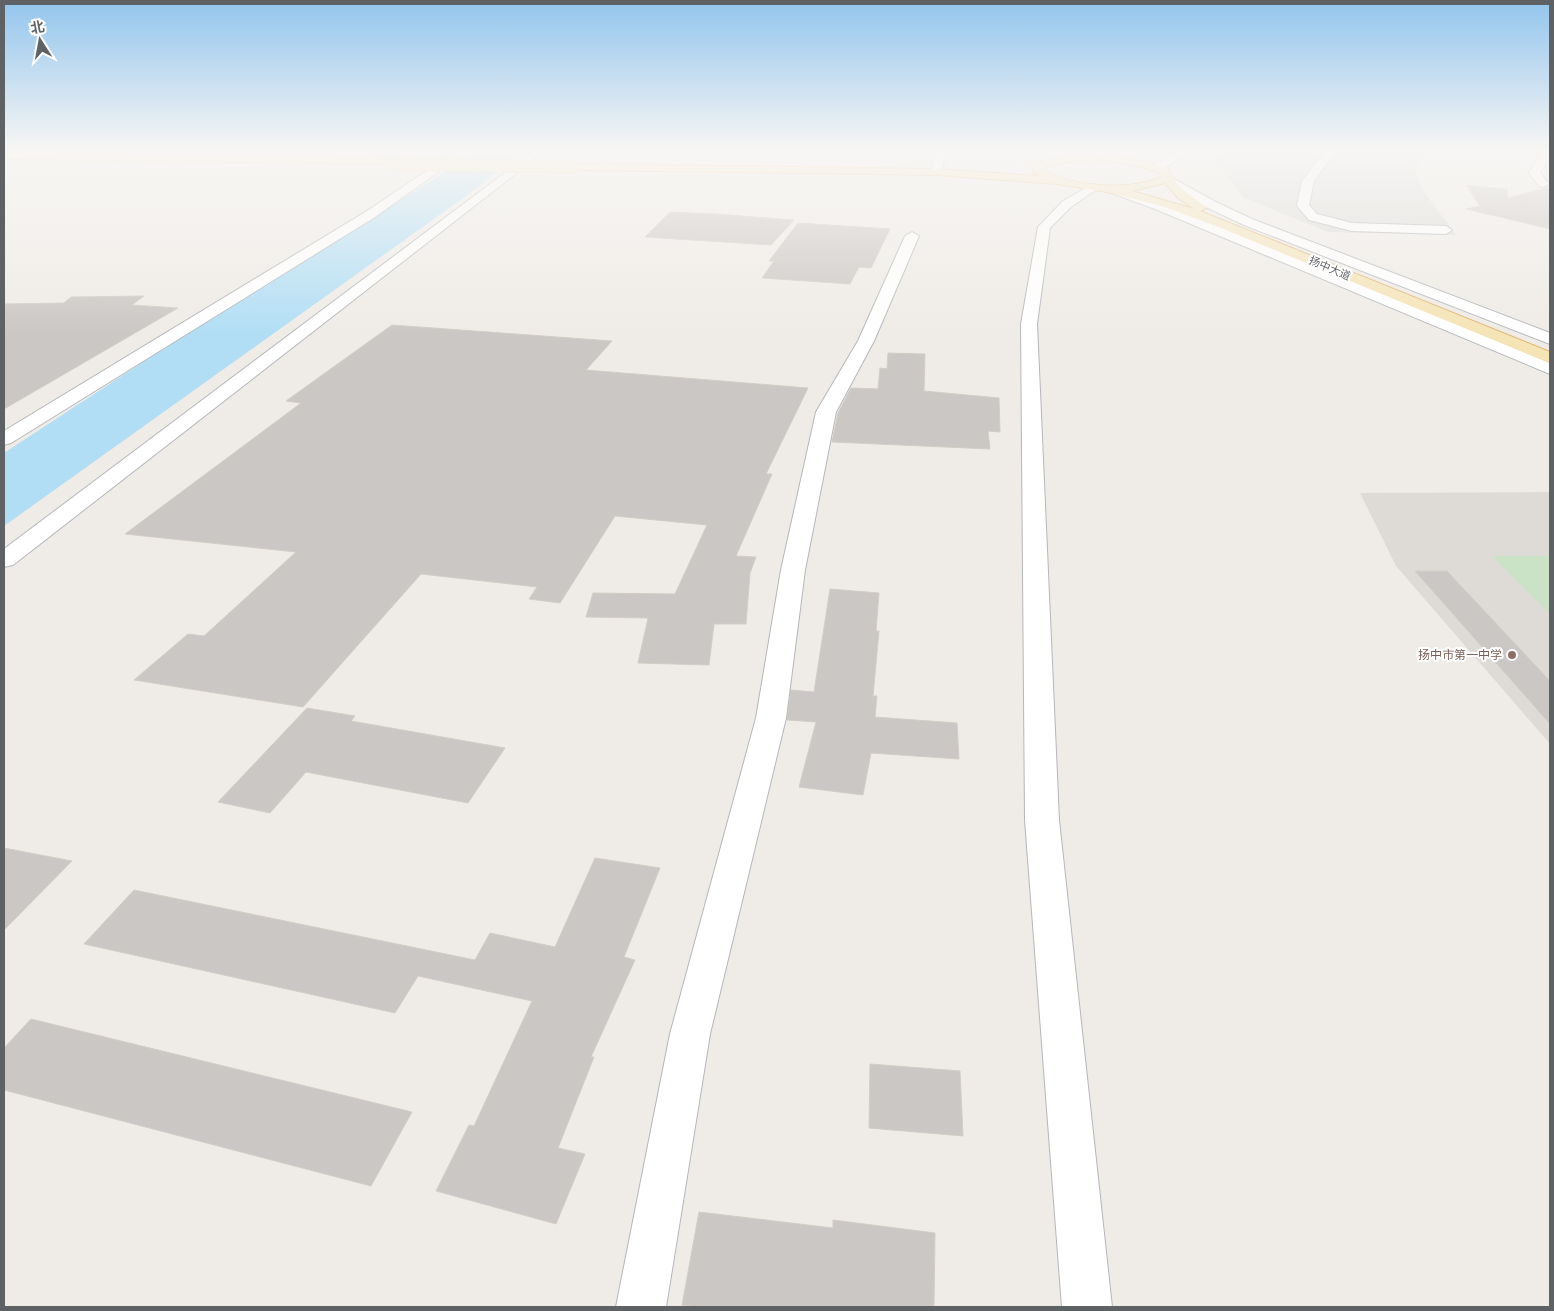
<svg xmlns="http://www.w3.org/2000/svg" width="1554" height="1311" font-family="'Nunito Sans','Noto Sans SC',sans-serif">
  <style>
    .industrial { fill: #dedcd9 }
    .education { fill: #dedbd6 }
    .green { fill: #cae3c7 }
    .water { fill: #b1def5 }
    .building { fill: #cac7c4; stroke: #d3cdc6 }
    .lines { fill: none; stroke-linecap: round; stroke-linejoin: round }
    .minor-casing { stroke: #b4b7ba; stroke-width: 2 }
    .major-casing { stroke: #e0b46f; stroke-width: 2 }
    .minor { fill: #fff; fill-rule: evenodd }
    .major { fill: #f5e4b6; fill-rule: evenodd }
    .major-bridge-casing { stroke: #e0b46f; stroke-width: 13; stroke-linecap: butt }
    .major-bridge { stroke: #f5e4b6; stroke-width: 12 }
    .education-dot { fill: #8d6e63; stroke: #fff; stroke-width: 2 }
    .labels { text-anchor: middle; stroke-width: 4; stroke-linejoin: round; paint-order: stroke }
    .far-street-label { font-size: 11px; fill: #5f6265; stroke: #fff }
    .education-label { font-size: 12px; fill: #785e54; stroke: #fff; text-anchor: end }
  </style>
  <rect width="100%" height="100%" fill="#efece7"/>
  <!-- industrial -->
  <path class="industrial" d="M1226 151H1429L1414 168 1424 192 1456 235 1328 232 1244 198 1212 158Z"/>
  <!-- education -->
  <path class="education" d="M1550 492V744L1396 566 1360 493Z"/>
  <!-- green -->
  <path class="green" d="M1492 556H1550V614Z"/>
  <!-- water -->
  <path class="water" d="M478 151H522L466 196 4 526V453L143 362Z"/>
  <!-- building -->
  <g class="building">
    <path d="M1466 185 1507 189 1508 198 1550 187V229L1466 209 1480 206Z"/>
    <path d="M670 212 716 214 794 220 771 245 645 237Z"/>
    <path d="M798 223 890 229 871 268 859 267 850 284 762 278 774 261H769Z"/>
    <path d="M144 296 132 305 178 308 4 409V304L64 303 71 297Z"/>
    <path d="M392 325 612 341 586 370 808 388 766 474H772L736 556 756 557 750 573 746 624H714L709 665 638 663 648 618 586 617 593 593 675 594 707 525 615 516 560 603 529 599 537 587 421 574 303 707 134 680 188 634 204 636 296 552 125 534 301 403 286 401Z"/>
    <path d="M888 353 925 354 924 391 999 398 1000 432 988 431 990 449 832 442 838 413 851 388 878 389 880 368 887 369Z"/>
    <path d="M1415 571H1447L1550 681V724Z"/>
    <path d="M830 589 879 593 876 631H879L873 696H877L875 717 957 723 959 759 871 753 863 795 799 787 816 722 787 720 791 690 814 692Z"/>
    <path d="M307 708 355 716 351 721 505 748 468 803 306 772 270 813 218 802Z"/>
    <path d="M4 848 72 861 4 930Z"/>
    <path d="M595 858 660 868 624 957 635 960 591 1057H594L558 1148 585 1154 556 1224 436 1191 469 1125 474 1126 532 1001 418 976 395 1013 84 944 134 890 475 960 490 933 555 947Z"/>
    <path d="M31 1019 412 1112 371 1186 4 1090V1048Z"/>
    <path d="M870 1064 960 1071 963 1136 869 1128Z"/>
    <path d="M699 1212 833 1228V1220L935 1233 934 1307H701L682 1305Z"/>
  </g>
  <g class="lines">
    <defs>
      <g id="minor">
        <path d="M371 151 466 152 375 217 11 443 4 445V431L367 211 450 155 376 154Z"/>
        <path d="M534 151H545L13 565 4 567V549Z"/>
        <path d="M936 151H946L942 169 937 172 932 169Z"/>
        <path d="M1099 151H1116L1081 161 1076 158Z"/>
        <path d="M1178 151H1190L1162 170H1154V166Z"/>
        <path d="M1325 151H1335L1314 181 1309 205 1317 214 1352 223 1446 226 1452 230 1446 234 1352 231 1309 220 1297 206 1302 181Z"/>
        <path d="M1546 151 1550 152V158L1540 173 1549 184 1543 187 1539 186 1529 173 1542 152Z"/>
        <path d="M1167 175 1214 201 1252 219 1550 333V344L1244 225 1206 207 1163 180 1161 178Z"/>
        <path d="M1093 184 1097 185V189L1071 207 1050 228 1037 324 1059 820 1112 1307H1062L1025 820 1021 324 1038 227 1063 201Z"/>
        <path d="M1118 189 1163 203 1550 363V374L1155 209 1114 194 1112 192Z"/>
        <path d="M912 232 919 236 874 341 836 412 805 570 786 718 710 1034 666 1307H616L670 1034 756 718 781 570 816 412 858 341 905 236Z"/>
      </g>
      <g id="major">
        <path d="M4 153 396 158 401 161 396 164 4 159Z"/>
        <path d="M1105 155 1139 160 1169 169 1172 177 1182 189 1207 208 1200 211 1550 352V363L1221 228 1165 207 1107 192 1057 184 936 175 575 170 570 167 575 164 936 169 1039 176 1033 171 1036 163 1067 156ZM1105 161 1138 166 1160 173 1161 177C1131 191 1072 187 1044 170L1045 167 1067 162ZM1165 183 1178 198 1194 209 1132 191Z"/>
      </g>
    </defs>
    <!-- minor casing -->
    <use href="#minor" class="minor-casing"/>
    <!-- major casing -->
    <use href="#major" class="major-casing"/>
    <!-- minor -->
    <use href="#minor" class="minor"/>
    <!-- major -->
    <use href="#major" class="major"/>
    <defs>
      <path id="major-bridge" d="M393 164 575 167"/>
    </defs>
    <!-- major-bridge casing -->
    <use href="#major-bridge" class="major-bridge-casing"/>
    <!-- major-bridge -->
    <use href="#major-bridge" class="major-bridge"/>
  </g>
  <!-- sky -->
  <linearGradient id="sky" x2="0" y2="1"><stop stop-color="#92c5ed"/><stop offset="0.45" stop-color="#f8f6f4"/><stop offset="1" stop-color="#f8f6f4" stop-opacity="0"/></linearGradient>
  <rect width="1554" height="334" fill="url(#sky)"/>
  <!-- markers -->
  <circle class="education-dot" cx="1512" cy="655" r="5"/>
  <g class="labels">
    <!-- far-street labels -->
    <g class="far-street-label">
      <text transform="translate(1330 268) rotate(23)" y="4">扬中大道</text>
    </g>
    <!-- education labels -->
    <g class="education-label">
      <text x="1502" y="659">扬中市第一中学</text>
    </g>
  </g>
  <!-- border -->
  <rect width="1554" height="1311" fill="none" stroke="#5f6265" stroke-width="10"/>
  <!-- north arrow -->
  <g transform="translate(40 40) rotate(349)" stroke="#ffffff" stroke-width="4" paint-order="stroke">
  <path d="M0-4L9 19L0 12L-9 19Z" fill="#5f6265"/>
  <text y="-8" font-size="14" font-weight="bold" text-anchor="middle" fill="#5f6265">北</text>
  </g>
</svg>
